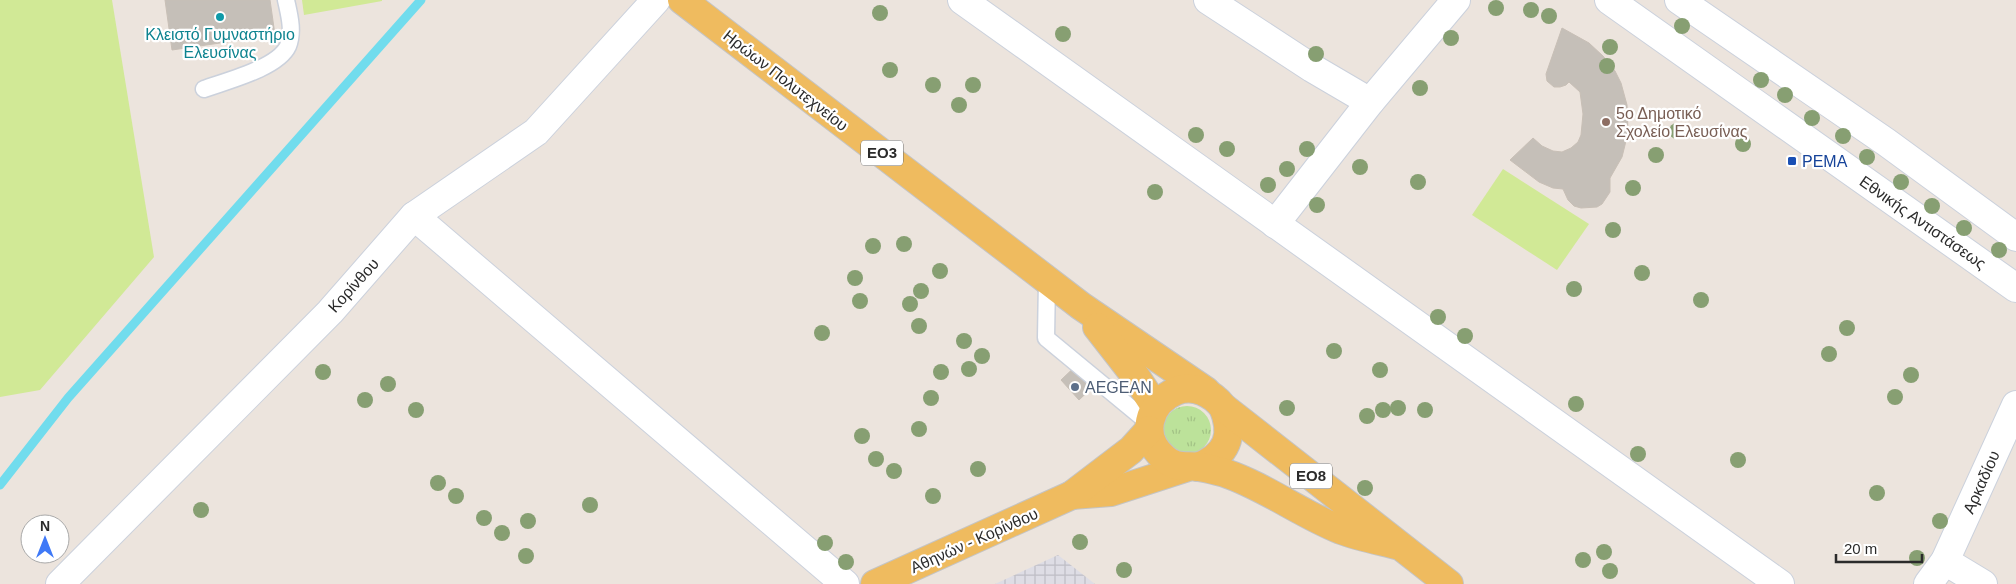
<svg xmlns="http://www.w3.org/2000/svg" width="2016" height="584" font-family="Helvetica,sans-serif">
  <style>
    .industrial { fill: url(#industrial-grid) }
    .grass { fill: url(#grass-tufts) }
    .pitch { fill: #d1e996 }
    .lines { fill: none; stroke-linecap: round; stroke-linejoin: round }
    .stream { stroke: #71dced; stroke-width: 9 }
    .building { fill: #c5bfb8; stroke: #c8bfb6 }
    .lane-casing { stroke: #cbd1dc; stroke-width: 19 }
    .street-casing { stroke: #cbd1dc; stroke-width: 30 }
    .secondary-casing { stroke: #cbd1dc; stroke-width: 30 }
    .primary-casing { stroke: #c4c4c4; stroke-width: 30 }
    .lane { stroke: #fff; stroke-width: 16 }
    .street { stroke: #fff; stroke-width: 28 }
    .secondary { stroke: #fff; stroke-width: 28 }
    .primary { stroke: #efbb5f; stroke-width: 28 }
    .tree { fill: #879f72 }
    .culture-dot { fill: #0f9aa8; stroke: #fff; stroke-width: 2 }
    .education-dot { fill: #8d6e63; stroke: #fff; stroke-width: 2 }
    .transit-dot { fill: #1a4fb4; stroke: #fff; stroke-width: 2 }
    .service-dot { fill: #5c6f8a; stroke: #fff; stroke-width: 2 }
    .labels { text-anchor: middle; stroke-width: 4.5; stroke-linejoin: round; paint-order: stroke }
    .shield { fill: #fff; stroke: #6b6b6b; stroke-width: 1 }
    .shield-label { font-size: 15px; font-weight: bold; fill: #2b2b2b }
    .culture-label { font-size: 16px; fill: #0d838f; stroke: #fff }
    .street-label { font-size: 16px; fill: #2b2b2b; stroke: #fff }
    .education-label { font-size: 16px; fill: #785e54; stroke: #fff; text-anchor: start }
    .transit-label { font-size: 16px; fill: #164399; stroke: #fff; text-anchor: start }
    .service-label { font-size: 16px; fill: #4e5e75; stroke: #fff; text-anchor: start }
  </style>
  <defs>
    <pattern id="industrial-grid" width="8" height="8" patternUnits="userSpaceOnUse" patternTransform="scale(1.25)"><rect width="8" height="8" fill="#dedde5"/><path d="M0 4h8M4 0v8" fill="none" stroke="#bfbec5"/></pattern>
    <pattern id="grass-tufts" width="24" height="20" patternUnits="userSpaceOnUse" patternTransform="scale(1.25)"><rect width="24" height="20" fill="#bce29a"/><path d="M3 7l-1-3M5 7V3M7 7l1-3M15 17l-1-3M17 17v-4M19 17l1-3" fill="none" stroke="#a2c285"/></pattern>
  </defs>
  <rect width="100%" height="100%" fill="#ece4dd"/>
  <!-- industrial -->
  <path class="industrial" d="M1058 555 1095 584H995Z"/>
  <!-- grass -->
  <circle class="grass" cx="1187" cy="430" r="24"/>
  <!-- pitch -->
  <g class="pitch">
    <path d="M0 0H112L154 257 40 390 0 397Z"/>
    <path d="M302 0H382V1L304 15Z"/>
    <path d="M1503 169 1589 224 1557 270 1472 215Z"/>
  </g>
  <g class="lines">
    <!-- stream -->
    <path class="stream" d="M0 485 68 398 421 0"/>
  </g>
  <!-- building -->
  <g class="building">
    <path d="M165 0H270L275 35 172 50Z"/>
    <path d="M1562 28 1589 43 1603 56 1615 71 1621 83 1627 105 1628 131 1625 145 1622 157 1610 178V192L1602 204 1597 207 1581 208 1574 206 1568 200 1563 189 1553 188 1539 182 1510 160 1533 138 1542 146 1553 151 1562 152 1571 148 1578 142 1581 135 1583 114 1580 92 1569 82 1566 85 1560 87H1554L1547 81 1546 74Z"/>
    <path d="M1082 360 1100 380 1079 400 1061 380Z"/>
  </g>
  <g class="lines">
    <defs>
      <g id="lane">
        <path d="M204 89C226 81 278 68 288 46 294 31 289 14 286 0"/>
        <path d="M1047 280 1046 338 1149 423"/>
      </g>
      <g id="street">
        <path d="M962 0 1780 584"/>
        <path d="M1208 0 1312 68 1370 102"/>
        <path d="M414 216 845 584"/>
        <path d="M1275 224 1370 102 1456 0"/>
        <path d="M1945 561 1983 584"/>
        <path d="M60 584 330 312 414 216 536 132 656 0"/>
      </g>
      <g id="secondary">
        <path d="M1609 0 2016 288"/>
        <path d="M1679 0 1886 142 2016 237"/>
        <path d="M1928 584 1945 561 2016 405"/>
      </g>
      <g id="primary">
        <path d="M682 0 1081 306 1206 391"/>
        <path d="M1097 327 1136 377 1155 406"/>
        <path d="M1198 467C1227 455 1235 436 1223 407"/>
        <path d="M1072 495 1111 492 1185 468"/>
        <path d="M1400 546C1381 541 1360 537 1341 530 1301 514 1266 487 1225 473 1217 471 1208 468 1199 467 1185 465 1176 469 1164 458 1139 437 1148 403 1176 391 1194 384 1212 393 1223 407L1449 584"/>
        <path d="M875 584 1072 495 1131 450 1149 430"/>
      </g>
    </defs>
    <!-- lane casing -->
    <use href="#lane" class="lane-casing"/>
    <!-- street casing -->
    <use href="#street" class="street-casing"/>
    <!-- secondary casing -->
    <use href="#secondary" class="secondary-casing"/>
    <!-- primary casing -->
    <use href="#primary" class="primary-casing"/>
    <!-- lane -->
    <use href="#lane" class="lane"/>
    <!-- street -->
    <use href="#street" class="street"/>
    <!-- secondary -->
    <use href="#secondary" class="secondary"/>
    <!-- primary -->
    <use href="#primary" class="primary"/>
  </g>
  <!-- trees -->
  <g class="tree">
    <circle cx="1496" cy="8" r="8"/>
    <circle cx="1531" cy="10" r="8"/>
    <circle cx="880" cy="13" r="8"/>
    <circle cx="1549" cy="16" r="8"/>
    <circle cx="1682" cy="26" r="8"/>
    <circle cx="1063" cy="34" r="8"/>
    <circle cx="1451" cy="38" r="8"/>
    <circle cx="1610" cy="47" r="8"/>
    <circle cx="1316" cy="54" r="8"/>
    <circle cx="1607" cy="66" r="8"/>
    <circle cx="890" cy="70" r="8"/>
    <circle cx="1761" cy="80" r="8"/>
    <circle cx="933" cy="85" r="8"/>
    <circle cx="973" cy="85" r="8"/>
    <circle cx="1420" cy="88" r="8"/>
    <circle cx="1785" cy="95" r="8"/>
    <circle cx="959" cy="105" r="8"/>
    <circle cx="1812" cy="118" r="8"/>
    <circle cx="1677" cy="131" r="8"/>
    <circle cx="1196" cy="135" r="8"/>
    <circle cx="1843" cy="136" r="8"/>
    <circle cx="1743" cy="144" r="8"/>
    <circle cx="1227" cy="149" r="8"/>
    <circle cx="1307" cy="149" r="8"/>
    <circle cx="1656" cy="155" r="8"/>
    <circle cx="1867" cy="157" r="8"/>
    <circle cx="1360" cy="167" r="8"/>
    <circle cx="1287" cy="169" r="8"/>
    <circle cx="1418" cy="182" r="8"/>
    <circle cx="1901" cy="182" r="8"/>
    <circle cx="1268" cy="185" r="8"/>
    <circle cx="1633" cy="188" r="8"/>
    <circle cx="1155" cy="192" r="8"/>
    <circle cx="1317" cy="205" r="8"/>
    <circle cx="1932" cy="206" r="8"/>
    <circle cx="1964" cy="228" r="8"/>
    <circle cx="1613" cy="230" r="8"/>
    <circle cx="904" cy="244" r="8"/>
    <circle cx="873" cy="246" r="8"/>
    <circle cx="1999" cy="250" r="8"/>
    <circle cx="940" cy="271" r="8"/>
    <circle cx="1642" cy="273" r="8"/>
    <circle cx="855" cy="278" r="8"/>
    <circle cx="1574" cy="289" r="8"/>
    <circle cx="921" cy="291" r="8"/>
    <circle cx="1701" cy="300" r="8"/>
    <circle cx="860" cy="301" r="8"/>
    <circle cx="910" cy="304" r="8"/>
    <circle cx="1438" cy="317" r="8"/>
    <circle cx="919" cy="326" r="8"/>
    <circle cx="1847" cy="328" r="8"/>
    <circle cx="822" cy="333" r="8"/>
    <circle cx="1465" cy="336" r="8"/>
    <circle cx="964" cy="341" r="8"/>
    <circle cx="1334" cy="351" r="8"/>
    <circle cx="1829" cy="354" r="8"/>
    <circle cx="982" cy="356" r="8"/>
    <circle cx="969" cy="369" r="8"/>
    <circle cx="1380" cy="370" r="8"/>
    <circle cx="323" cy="372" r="8"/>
    <circle cx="941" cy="372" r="8"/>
    <circle cx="1911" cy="375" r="8"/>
    <circle cx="388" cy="384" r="8"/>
    <circle cx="1895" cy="397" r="8"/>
    <circle cx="931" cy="398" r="8"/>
    <circle cx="365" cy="400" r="8"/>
    <circle cx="1576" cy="404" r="8"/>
    <circle cx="1287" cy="408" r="8"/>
    <circle cx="1398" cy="408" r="8"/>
    <circle cx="416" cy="410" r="8"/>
    <circle cx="1383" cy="410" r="8"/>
    <circle cx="1425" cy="410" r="8"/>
    <circle cx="1367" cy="416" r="8"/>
    <circle cx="919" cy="429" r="8"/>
    <circle cx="862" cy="436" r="8"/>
    <circle cx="1638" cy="454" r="8"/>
    <circle cx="876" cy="459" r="8"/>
    <circle cx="1738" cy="460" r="8"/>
    <circle cx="978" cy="469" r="8"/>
    <circle cx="894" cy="471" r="8"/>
    <circle cx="438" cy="483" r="8"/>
    <circle cx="1365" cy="488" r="8"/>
    <circle cx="1877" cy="493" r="8"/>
    <circle cx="456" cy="496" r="8"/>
    <circle cx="933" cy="496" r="8"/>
    <circle cx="590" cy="505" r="8"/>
    <circle cx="201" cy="510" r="8"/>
    <circle cx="484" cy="518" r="8"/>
    <circle cx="528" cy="521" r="8"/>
    <circle cx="1940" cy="521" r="8"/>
    <circle cx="502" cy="533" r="8"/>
    <circle cx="1080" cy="542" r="8"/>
    <circle cx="825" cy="543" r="8"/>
    <circle cx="1604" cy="552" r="8"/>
    <circle cx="526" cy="556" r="8"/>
    <circle cx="1917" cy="558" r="8"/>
    <circle cx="1583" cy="560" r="8"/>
    <circle cx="846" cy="562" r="8"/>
    <circle cx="1124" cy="570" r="8"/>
    <circle cx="1610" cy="571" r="8"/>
  </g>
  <!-- markers -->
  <circle class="culture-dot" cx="220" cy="17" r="5"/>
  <circle class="education-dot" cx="1606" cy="122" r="5"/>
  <rect class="transit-dot" x="1787" y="156" width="10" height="10" rx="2.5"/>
  <circle class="service-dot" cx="1075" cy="387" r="5"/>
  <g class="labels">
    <!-- shield labels -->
    <g class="shield">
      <rect x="861" y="140.5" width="42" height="25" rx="4"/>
      <rect x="1290" y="463.5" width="42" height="25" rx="4"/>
    </g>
    <g class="shield-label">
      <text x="882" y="158">ΕΟ3</text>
      <text x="1311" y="481">ΕΟ8</text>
    </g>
    <!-- culture labels -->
    <g class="culture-label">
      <text x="220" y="40">Κλειστό Γυμναστήριο<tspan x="220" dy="18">Ελευσίνας</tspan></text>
    </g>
    <!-- street labels -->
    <g class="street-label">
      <text transform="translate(786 80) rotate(38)" y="6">Ηρώων Πολυτεχνείου</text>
      <text transform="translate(1923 222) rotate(35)" y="6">Εθνικής Αντιστάσεως</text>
      <text transform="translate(353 285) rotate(-48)" y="6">Κορίνθου</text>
      <text transform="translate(1981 482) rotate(-66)" y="6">Αρκαδίου</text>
      <text transform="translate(974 540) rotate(-24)" y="6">Αθηνών - Κορίνθου</text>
    </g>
    <!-- education labels -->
    <g class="education-label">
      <text x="1616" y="119">5ο Δημοτικό<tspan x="1616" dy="18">Σχολείο Ελευσίνας</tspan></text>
    </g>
    <!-- transit labels -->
    <g class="transit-label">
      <text x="1802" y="167">ΡΕΜΑ</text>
    </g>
    <!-- service labels -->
    <g class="service-label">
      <text x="1085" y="393">AEGEAN</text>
    </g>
  </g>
  <!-- north arrow -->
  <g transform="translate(45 539)"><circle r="24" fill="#ffffff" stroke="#aaaaaa"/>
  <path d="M0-4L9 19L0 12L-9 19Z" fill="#3f79f7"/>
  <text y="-8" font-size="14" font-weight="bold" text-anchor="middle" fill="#2b2b2b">N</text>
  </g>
  <!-- scale -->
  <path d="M1836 554v8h86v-8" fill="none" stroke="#2b2b2b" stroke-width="2.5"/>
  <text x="1844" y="554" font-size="15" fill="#2b2b2b" stroke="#ffffff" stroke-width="4" paint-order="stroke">20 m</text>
</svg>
